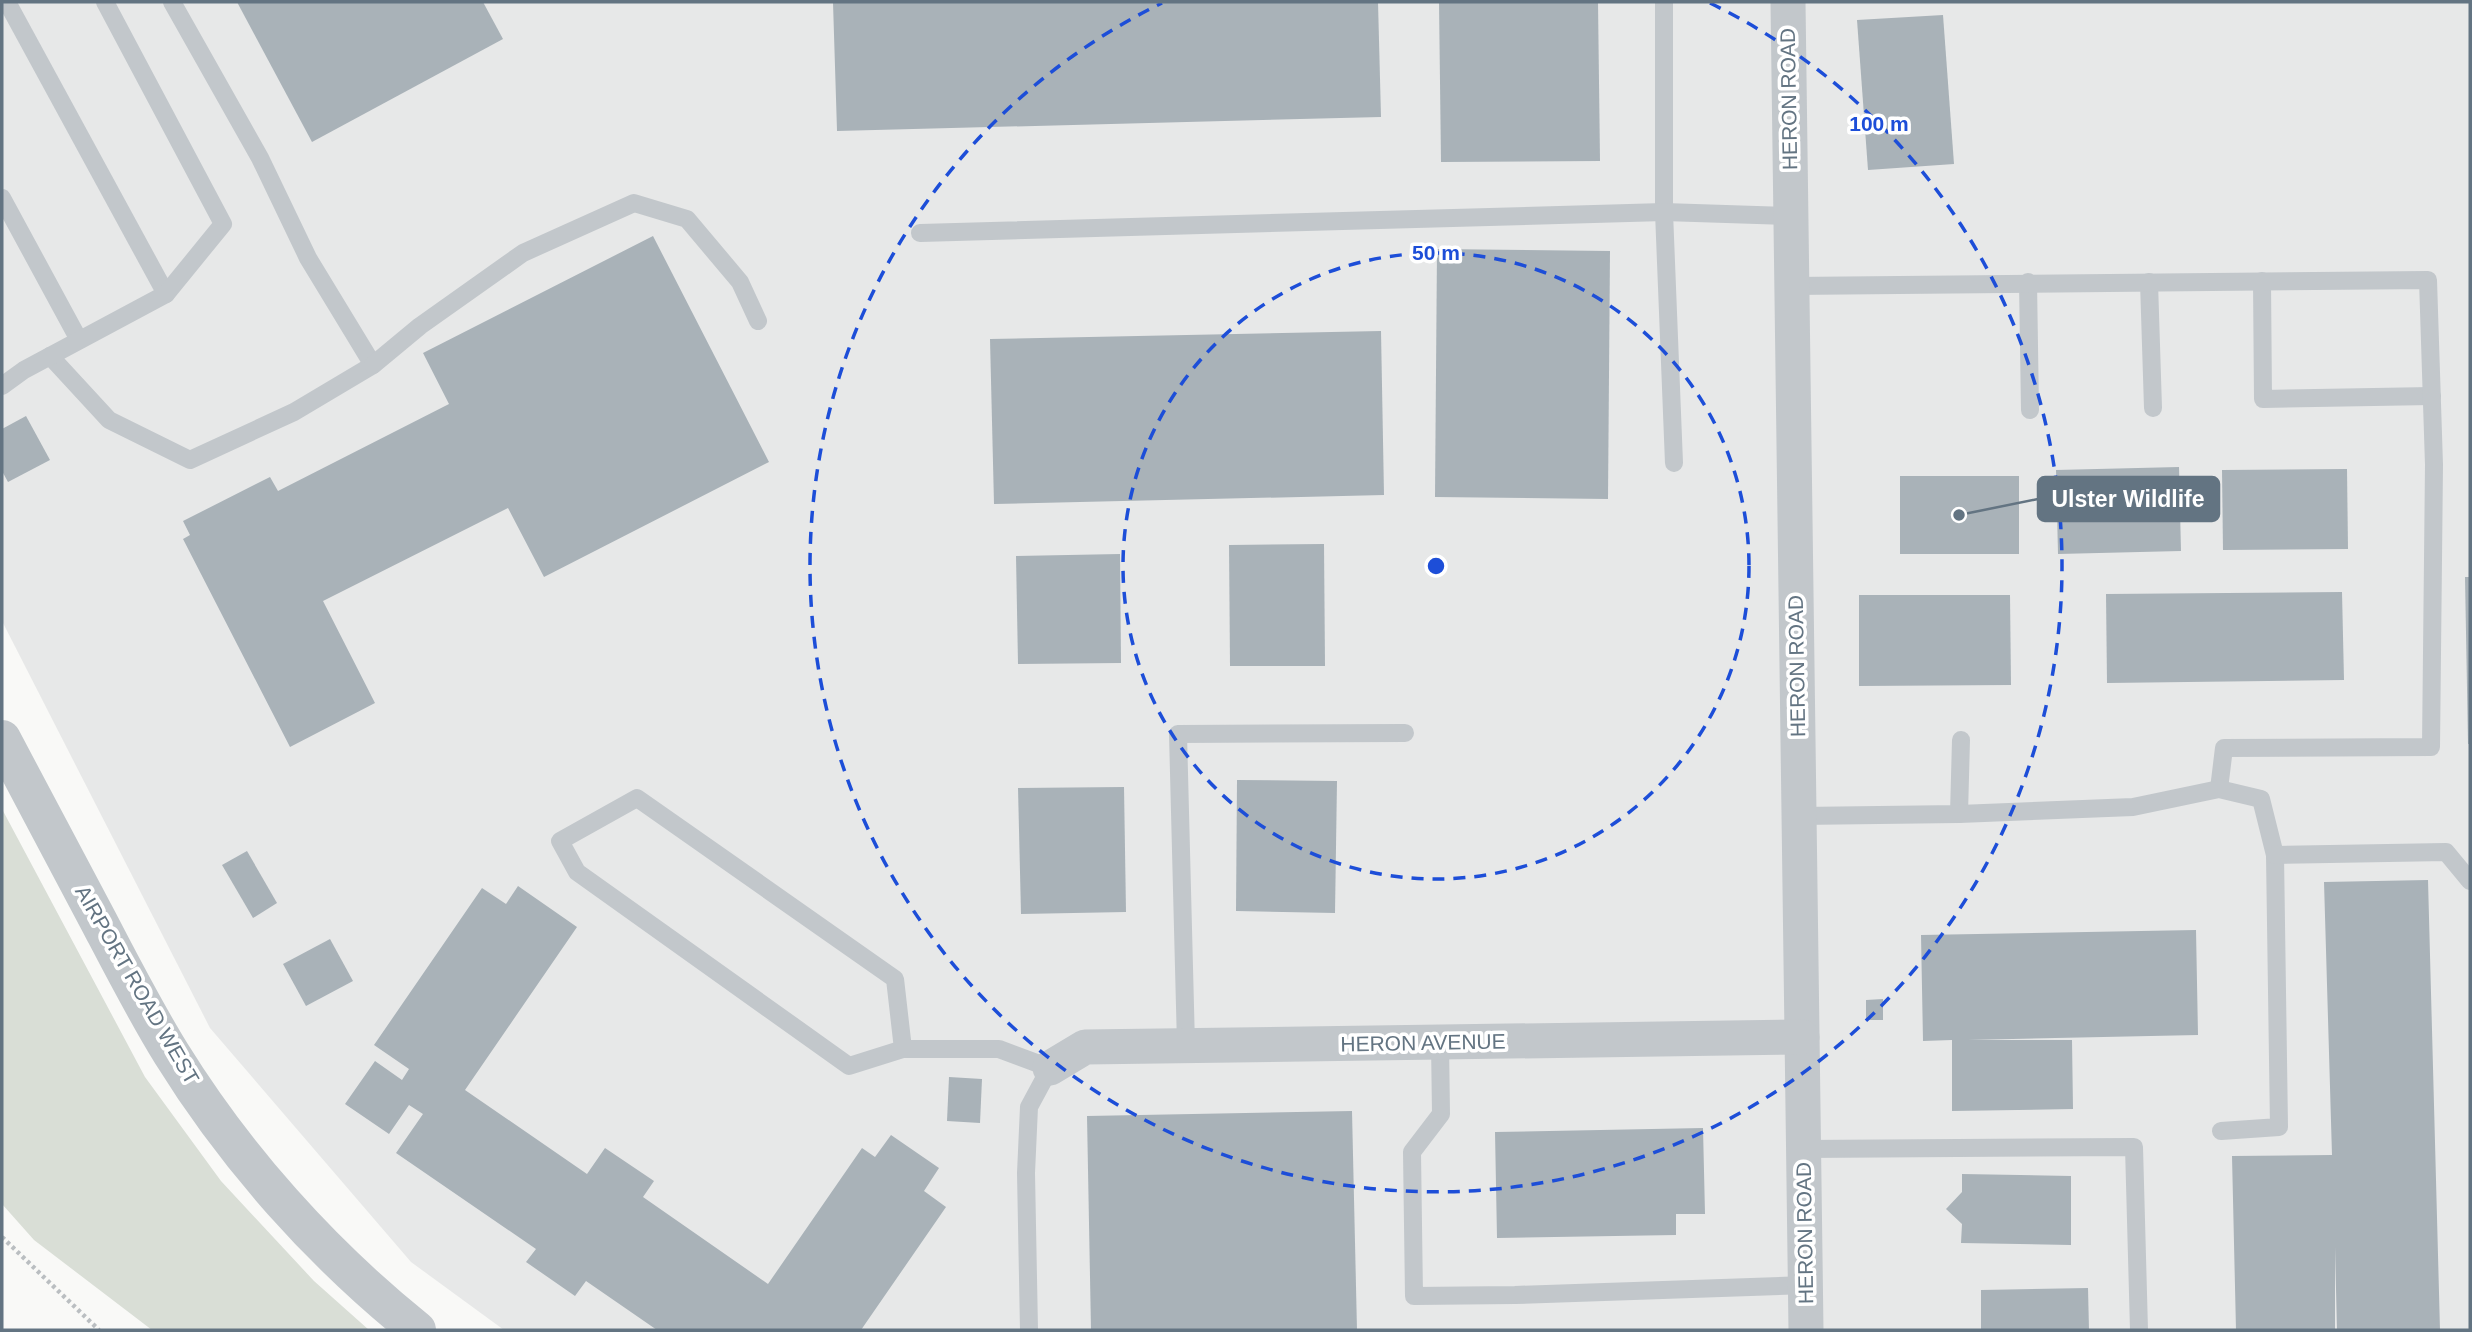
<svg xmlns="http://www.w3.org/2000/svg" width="2472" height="1332" font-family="Helvetica,sans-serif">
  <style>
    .built { fill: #e7e8e8 }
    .green { fill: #d9ded6 }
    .building { fill: #a9b2b8 }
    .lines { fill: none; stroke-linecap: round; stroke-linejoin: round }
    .path { stroke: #babec1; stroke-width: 4.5; stroke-dasharray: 3.5 3.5; stroke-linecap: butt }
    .service { stroke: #c2c7cb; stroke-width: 18 }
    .minor { stroke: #c2c7cb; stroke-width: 35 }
    .tertiary { stroke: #c2c7cb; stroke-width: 38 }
    .ring { fill: none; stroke: #1d4ed8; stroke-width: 3.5; stroke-dasharray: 12 9 }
    .labels { text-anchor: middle; stroke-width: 7; stroke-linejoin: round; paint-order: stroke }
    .street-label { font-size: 21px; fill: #637482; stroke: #fff }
    .centre { fill: #1d4ed8; stroke: #fff; stroke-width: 3.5 }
    .ring-label { font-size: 21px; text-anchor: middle; font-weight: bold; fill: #1d4ed8; stroke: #fff; stroke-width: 7; stroke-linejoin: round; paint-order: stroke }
    .leader { fill: none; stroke: #637482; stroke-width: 2.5 }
    .callout-dot { fill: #637482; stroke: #fff; stroke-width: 2.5 }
    .callout { fill: #637482; stroke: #637482; stroke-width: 2.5 }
    .callout-label { font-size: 23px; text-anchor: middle; font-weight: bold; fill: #fff }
  </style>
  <rect width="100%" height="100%" fill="#f9f9f7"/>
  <!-- built -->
  <path class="built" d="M2 2H2470V1330H504L411 1262 210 1028 2 621Z"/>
  <!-- green -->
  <path class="green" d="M2 809 145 1077 221 1181 314 1281 369 1330H152L34 1240 2 1204Z"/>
  <!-- building -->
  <g class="building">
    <path d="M237 2H483L503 39 312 142Z"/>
    <path d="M833 2H1378L1381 117 837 131Z"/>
    <path d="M1439 2H1598L1600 161 1441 162Z"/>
    <path d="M1943 15 1954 164 1868 170 1857 20Z"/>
    <path d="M653 236 769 462 544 577 508 508 323 601 375 703 290 747 183 539 190 535 183 521 270 477 278 491 449 404 423 353Z"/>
    <path d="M1437 249 1610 251 1608 499 1435 497Z"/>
    <path d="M1381 331 1384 495 994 504 990 339Z"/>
    <path d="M26 416 50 460 8 482 2 471V429Z"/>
    <path d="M2179 467 2181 551 2058 554 2056 470Z"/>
    <path d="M2347 469 2348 549 2223 550 2222 470Z"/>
    <rect x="1900" y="476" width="119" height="78"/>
    <path d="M1324 544 1325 666H1230L1229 545Z"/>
    <path d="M1120 554 1121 663 1018 664 1016 556Z"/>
    <path d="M2465 577H2470V744H2468Z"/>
    <path d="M2342 592 2344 680 2107 683 2106 594Z"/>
    <path d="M1859 595H2010L2011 685 1859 686Z"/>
    <path d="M1237 780 1337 781 1335 913 1236 911Z"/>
    <path d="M1124 787 1126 912 1021 914 1018 788Z"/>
    <path d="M247 851 277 903 253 918 222 865Z"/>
    <path d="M2428 880 2440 1330H2337L2335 1247V1330H2236L2232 1156 2332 1155 2324 882Z"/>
    <path d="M518 886 577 927 465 1090 587 1174 605 1148 654 1181 643 1197 768 1284 862 1148 875 1157 891 1135 939 1168 924 1191 946 1207 861 1330H657L586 1281 575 1296 526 1262 536 1249 396 1153 423 1114 409 1105 389 1134 345 1104 375 1061 402 1080 409 1069 374 1045 482 888 506 904Z"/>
    <path d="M2196 930 2198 1035 1968 1040H2072L2073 1109 1952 1111V1040L1923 1041 1921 935Z"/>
    <path d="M330 939 353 981 306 1006 283 964Z"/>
    <path d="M1883 999V1020H1866V1000Z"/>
    <path d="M949 1077 982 1079 980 1123 947 1121Z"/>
    <path d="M1352 1111 1357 1330H1091L1087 1116Z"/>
    <path d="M1703 1128 1705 1214H1676V1235L1497 1238 1495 1132Z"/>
    <path d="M1962 1174 2071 1176V1245L1961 1243 1962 1224 1946 1209 1962 1192Z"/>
    <path d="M2088 1288 2089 1330H1981V1290Z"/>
  </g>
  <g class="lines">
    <!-- path -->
    <path class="path" d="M2 1237 99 1330"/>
    <!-- service -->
    <g class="service">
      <path d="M7 2 166 294"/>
      <path d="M1664 2V212L1674 463"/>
      <path d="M2 198 79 340"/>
      <path d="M920 233 1664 212 1791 216"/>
      <path d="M2262 281 2263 399 2432 396"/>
      <path d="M2028 282 2030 410"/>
      <path d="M2149 282 2153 408"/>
      <path d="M1791 286 2428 280 2434 465 2431 747 2224 748 2219 789"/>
      <path d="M50 356 109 420 190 460 294 412 373 365 308 258 260 158 172 2"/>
      <path d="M373 365 420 326 523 253 634 203 687 219 740 282 758 321"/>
      <path d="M2 386 24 370 166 294 223 224 105 2"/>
      <path d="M1959 814 1961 740"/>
      <path d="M1799 816 1959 814 2133 807 2219 789 2261 799 2275 855 2279 1127 2221 1131"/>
      <path d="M2275 855 2446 852 2470 881"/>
      <path d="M1440 1043 1441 1114 1412 1152 1414 1296 1515 1295 1806 1285"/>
      <path d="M1186 1045 1178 734 1405 733"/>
      <path d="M903 1049 895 979 637 798 560 841 577 872 849 1066 903 1049H999L1050 1068 1029 1107 1026 1173 1029 1330"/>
      <path d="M1804 1149 2134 1147 2139 1330"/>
    </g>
    <!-- minor -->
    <g class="minor">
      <path d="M1788 2 1806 1330"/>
      <path d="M1050 1068 1085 1047 1802 1037"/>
    </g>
    <!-- tertiary -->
    <path class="tertiary" d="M2 739C34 800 67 861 99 922 122 966 145 1011 171 1053 236 1158 321 1253 417 1330"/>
  </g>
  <!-- distance rings -->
  <g class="ring">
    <circle cx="1436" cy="566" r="313"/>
    <path d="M1710 3A626 626 0 1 1 1162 3"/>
  </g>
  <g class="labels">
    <!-- street labels -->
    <g class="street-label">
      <text transform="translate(1789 99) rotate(-91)" y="7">HERON ROAD</text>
      <text transform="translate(1797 666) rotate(-91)" y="7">HERON ROAD</text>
      <text transform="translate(137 985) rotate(60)" y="7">AIRPORT ROAD WEST</text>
      <text transform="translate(1423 1043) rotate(-1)" y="7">HERON AVENUE</text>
      <text transform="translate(1805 1233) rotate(-91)" y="7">HERON ROAD</text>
    </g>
  </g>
  <circle cx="1436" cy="566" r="10" class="centre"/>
  <g class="ring-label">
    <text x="1879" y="131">100 m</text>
    <text x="1436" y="260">50 m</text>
  </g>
  <!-- callouts -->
  <path class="leader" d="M1959 515L2038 499"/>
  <circle class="callout-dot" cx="1959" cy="515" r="7"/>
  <rect class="callout" x="2038" y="477" width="181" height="44" rx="7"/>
  <g class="callout-label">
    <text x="2128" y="507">Ulster Wildlife</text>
  </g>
  <!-- border -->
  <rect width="2472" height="1332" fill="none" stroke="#637482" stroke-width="7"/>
</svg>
